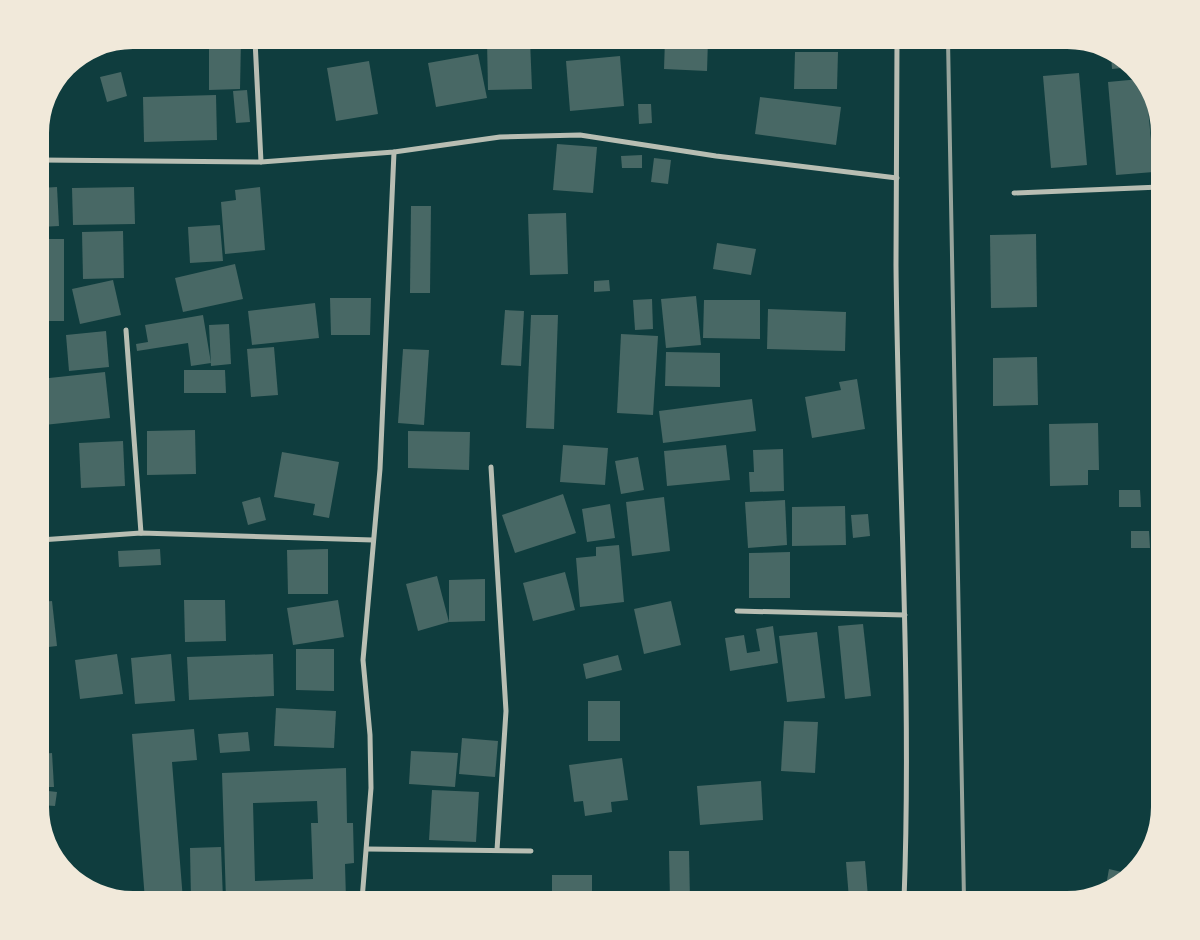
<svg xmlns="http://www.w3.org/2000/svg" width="1200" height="940" font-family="'IBM Plex Sans',sans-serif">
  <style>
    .building { fill: #486865; fill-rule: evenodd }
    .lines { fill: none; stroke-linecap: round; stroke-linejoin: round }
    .minor { stroke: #b8beb3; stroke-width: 5 }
    .rail { stroke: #97a49c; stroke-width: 4 }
  </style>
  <rect width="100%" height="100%" fill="#0f3d3e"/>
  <!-- building -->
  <g class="building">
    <path d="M209 40H241L240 89 209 90Z"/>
    <path d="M487 40H530L532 89 488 90Z"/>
    <path d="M591 40H607L608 48 592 49Z"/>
    <path d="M665 40H708L707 71 664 69Z"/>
    <path d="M797 40H844V46L797 47Z"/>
    <path d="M795 52H838L837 89H794Z"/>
    <path d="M478 54 487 98 436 107 428 63Z"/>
    <path d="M620 56 624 106 570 111 566 61Z"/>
    <path d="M1111 56 1128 63 1132 67 1112 69Z"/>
    <path d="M369 61 378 114 336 121 327 68Z"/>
    <path d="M121 72 127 96 107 102 100 77Z"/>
    <path d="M1079 73 1087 165 1051 168 1043 76Z"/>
    <path d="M1140 79 1146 87 1154 172 1116 175 1108 82Z"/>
    <path d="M247 90 250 122 236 123 233 91Z"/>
    <path d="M216 95 217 140 144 142 143 97Z"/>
    <path d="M760 97 841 107 836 145 755 134Z"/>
    <path d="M638 104H651L652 123 639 124Z"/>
    <path d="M557 144 597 147 593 193 553 190Z"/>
    <path d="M642 155V168H622L621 156Z"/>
    <path d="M654 158 671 160 668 184 651 182Z"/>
    <path d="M57 187 59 226 40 227V188Z"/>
    <path d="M134 187 135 224 73 225 72 188Z"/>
    <path d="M260 187 265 250 225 254 221 202 236 200 235 190Z"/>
    <path d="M411 206H431L430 293H410Z"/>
    <path d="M566 213 568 274 530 275 528 214Z"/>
    <path d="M220 225 223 261 190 263 188 227Z"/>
    <path d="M123 231 124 278 83 279 82 232Z"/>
    <path d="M1036 234 1037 307 991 308 990 235Z"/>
    <rect x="40" y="239" width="24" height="82"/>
    <path d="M717 243 756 249 751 275 713 269Z"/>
    <path d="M235 264 243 299 183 312 175 278Z"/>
    <path d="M113 280 121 315 80 324 72 289Z"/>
    <path d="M609 280 610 291 594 292V281Z"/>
    <path d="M696 296 701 345 666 348 661 299Z"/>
    <path d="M330 298H371L370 335H331Z"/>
    <path d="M652 299 653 329 635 330 633 300Z"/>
    <path d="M704 300H760V339L703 338Z"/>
    <path d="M315 303 319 338 252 345 248 311Z"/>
    <path d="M768 309 846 312 845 351 767 349Z"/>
    <path d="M505 310 524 311 521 366 501 365Z"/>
    <path d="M203 315 211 363 191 366 188 343 137 351 136 344 148 342 145 325Z"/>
    <path d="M531 315H558L554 429 526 428Z"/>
    <path d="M229 324 231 364 211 366 209 325Z"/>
    <path d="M106 331 109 367 69 371 66 335Z"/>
    <path d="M621 334 658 336 653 415 617 413Z"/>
    <path d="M274 347 278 395 251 397 247 349Z"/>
    <path d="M403 349 429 350 424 425 398 423Z"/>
    <path d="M666 352 720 353V387L665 386Z"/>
    <path d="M1037 357 1038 405 993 406V358Z"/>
    <path d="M184 370H225L226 393H184Z"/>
    <path d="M105 372 110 418 44 425 40 379Z"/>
    <path d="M857 379 865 429 812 438 805 397 841 390 839 382Z"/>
    <path d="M752 399 756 431 663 443 659 411Z"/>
    <path d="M1098 423 1099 470H1088V485L1050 486 1049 424Z"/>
    <path d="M195 430 196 474 147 475V431Z"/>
    <path d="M408 431 470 432 469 470 408 468Z"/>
    <path d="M123 441 125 486 81 488 79 443Z"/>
    <path d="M563 445 608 448 605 485 560 482Z"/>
    <path d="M726 445 730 480 667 486 664 451Z"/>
    <path d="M783 449 784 491 750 492 749 472H754L753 450Z"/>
    <path d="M282 452 339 462 329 518 313 515 315 504 274 497Z"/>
    <path d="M638 457 644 490 621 494 615 461Z"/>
    <path d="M1119 490H1140L1141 507H1119Z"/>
    <path d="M563 494 576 533 515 553 502 515Z"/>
    <path d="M260 497 266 520 248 525 242 502Z"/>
    <path d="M664 497 670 551 632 556 626 502Z"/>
    <path d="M785 500 787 545 748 548 745 502Z"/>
    <path d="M610 504 615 538 587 542 582 509Z"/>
    <path d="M845 506 846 545 792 546V507Z"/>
    <path d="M868 514 870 536 853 538 851 515Z"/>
    <path d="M1131 531H1149L1150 548H1131Z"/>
    <path d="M619 545 624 602 580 607 576 558 596 556V547Z"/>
    <path d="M160 549 161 565 119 567 118 551Z"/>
    <path d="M328 549V594H288L287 550Z"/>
    <path d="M790 552V598H749V553Z"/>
    <path d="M565 572 575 610 533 621 523 583Z"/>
    <path d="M437 576 449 622 418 631 406 584Z"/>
    <path d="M485 579V621L449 622V580Z"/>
    <path d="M184 600H225L226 641 185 642Z"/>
    <path d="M338 600 344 637 293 645 287 608Z"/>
    <path d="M52 601 57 646 40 648V602Z"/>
    <path d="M671 601 681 645 644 654 634 609Z"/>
    <path d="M863 624 871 696 845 699 838 626Z"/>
    <path d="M773 626 778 663 730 671 725 638 744 635 747 653 760 651 756 629Z"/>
    <path d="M817 632 825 698 787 702 779 636Z"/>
    <path d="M296 649H334V691L296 690Z"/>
    <path d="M117 654 123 694 80 699 75 660Z"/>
    <path d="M171 654 175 701 135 704 131 658Z"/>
    <path d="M273 654 274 696 189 700 187 657Z"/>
    <path d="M618 655 622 670 586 679 583 664Z"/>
    <path d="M40 673H47L48 742H40Z"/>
    <rect x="588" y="701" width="32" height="40"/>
    <path d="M276 708 336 711 334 748 274 746Z"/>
    <path d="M784 721 818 722 815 773 781 771Z"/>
    <path d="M194 729 197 760 172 762 183 900H145L132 734Z"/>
    <path d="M248 732 250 751 220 753 218 734Z"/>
    <path d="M462 738 498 741 495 777 459 774Z"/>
    <path d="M411 751 458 753 455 787 409 784Z"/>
    <path d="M52 753 54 787H40V754Z"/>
    <path d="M622 758 628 800 611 802 612 812 585 816 583 801 574 802 569 765Z"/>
    <path d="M346 768 347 823H353L354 863 345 864 346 900H226L222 773ZM317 801 318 823H311L313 879 255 881 253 803Z"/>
    <path d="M761 781 763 820 700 825 697 786Z"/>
    <path d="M40 790 57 792 55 806 40 805Z"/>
    <path d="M432 790 479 792 476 842 429 840Z"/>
    <path d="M221 847 223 900H191L190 848Z"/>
    <path d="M669 851H689L690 900H670Z"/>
    <path d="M865 861 868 897 849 899 846 862Z"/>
    <path d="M1109 869 1130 874 1105 891Z"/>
    <rect x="552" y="875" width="40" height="25"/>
  </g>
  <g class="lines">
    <!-- minor -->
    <g class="minor">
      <path d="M255 40 261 162"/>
      <path d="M897 40C897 115 896 190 896 265 898 477 912 688 904 900"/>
      <path d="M40 160 261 162 394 152 500 137 580 135 716 156 897 178"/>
      <path d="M1159 187 1160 224"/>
      <path d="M1014 193 1160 187"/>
      <path d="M126 330 141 533"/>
      <path d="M491 467 506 711 497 850"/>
      <path d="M40 540 141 533 373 540"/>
      <path d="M737 611 905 615"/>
      <path d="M367 849 531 851"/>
      <path d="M362 900 371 788 370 735 363 660 380 469 394 152"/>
    </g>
    <!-- rail -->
    <path class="rail" d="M948 40 964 900"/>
  </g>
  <!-- crop -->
  <path d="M0 0H1200V940H0ZM133 49H1067A84 84 0 0 1 1151 133V807A84 84 0 0 1 1067 891H133A84 84 0 0 1 49 807V133A84 84 0 0 1 133 49Z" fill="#f1e9da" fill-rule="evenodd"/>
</svg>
